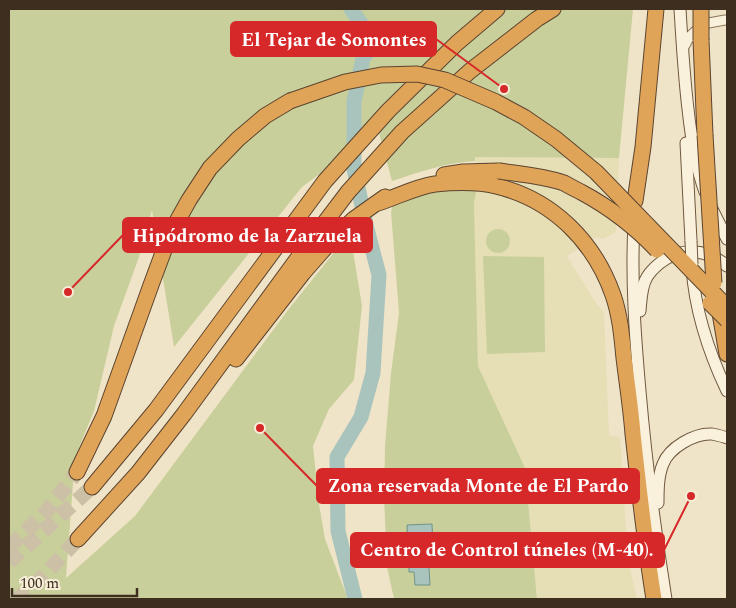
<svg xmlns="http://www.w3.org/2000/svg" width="736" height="608" font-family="Spectral,serif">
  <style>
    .farmland { fill: #e6deb5 }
    .green { fill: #c9cf9b }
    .water { fill: #a9c4bc; stroke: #6f938a }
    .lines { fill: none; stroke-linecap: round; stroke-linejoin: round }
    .river { stroke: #a9c4bc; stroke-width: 15 }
    .highway-tunnel { stroke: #ccc0a6; stroke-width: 15; stroke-dasharray: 15 8; stroke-linecap: butt }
    .street-casing { stroke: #8d765c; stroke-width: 11 }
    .secondary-casing { stroke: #6f573f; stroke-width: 13 }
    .highway-casing { stroke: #5b4430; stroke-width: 17 }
    .street { stroke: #faf1dc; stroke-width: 9 }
    .secondary { stroke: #faf1dc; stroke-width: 11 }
    .highway { stroke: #e0a458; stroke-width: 15 }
    .secondary-bridge-casing { stroke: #6f573f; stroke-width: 13; stroke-linecap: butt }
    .highway-bridge-casing { stroke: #5b4430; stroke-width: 17; stroke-linecap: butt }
    .secondary-bridge { stroke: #faf1dc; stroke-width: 11 }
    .highway-bridge { stroke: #e0a458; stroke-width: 15 }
    .leader { fill: none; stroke: #d62828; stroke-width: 2 }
    .callout-dot { fill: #d62828; stroke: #f7eed8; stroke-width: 2 }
    .callout { fill: #d62828; stroke: #d62828; stroke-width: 2 }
    .callout-label { font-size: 19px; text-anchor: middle; font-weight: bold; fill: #fff }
  </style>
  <rect width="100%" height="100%" fill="#f0e4c8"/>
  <!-- farmland -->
  <path class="farmland" d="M475 157 619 158 616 232 603 239 597 237 567 256 596 303 604 313 609 435 620 437 628 560 637 599H537L525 468 478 366 474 203 477 187Z"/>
  <!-- green -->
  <g class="green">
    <path d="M9 9H633L619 158 475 157V161C444 163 420 172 392 181L379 133 377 106 376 132 302 187 174 347 152 210 139 257 114 326 94 411 75 457 66 578 135 516 288 310 336 250 351 239 362 306 354 380 329 409 313 446 319 504 325 539 346 594 347 599H9Z"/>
    <path d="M477 187 474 203 478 366 525 468 537 599H394L387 567 384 497 385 446 391 373 399 313 391 212 393 203 446 188Z"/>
    <circle cx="498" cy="241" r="12"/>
    <path d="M483 256 544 257 545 352 487 354Z"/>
  </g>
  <!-- water -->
  <path class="water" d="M432 524 433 547 428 552 430 585H415L414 572H409V559L413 557 415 551 413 546 408 545 407 525Z"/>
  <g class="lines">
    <!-- river -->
    <path class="river" d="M351 9 372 39 373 46 363 58 354 102V169L367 229 379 275 373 373 361 417 337 457 338 531 355 599"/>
    <!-- highway-tunnel -->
    <g class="highway-tunnel">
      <path d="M9 547 45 513 77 472"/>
      <path d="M9 562 92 487"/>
      <path d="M16 599 32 588 78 539"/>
    </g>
    <defs>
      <path id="street" d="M682 51 690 36 703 24 725 20"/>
      <g id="secondary">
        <path d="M680 9C682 42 684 76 688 109 691 137 695 165 705 192"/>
        <path d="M686 143 691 241"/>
        <path d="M711 207 727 239"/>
        <path d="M634 223C631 279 635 335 640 391 646 461 655 530 666 599"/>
        <path d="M692 268C695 310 709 353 727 391"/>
        <path d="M640 311C641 300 641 287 647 277 650 272 655 267 660 263 681 246 707 249 727 266"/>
        <path d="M658 503C658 490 658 476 663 464 669 448 694 433 712 434 717 435 722 436 727 438"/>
      </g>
      <g id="highway">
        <path d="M701 40 705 135"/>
        <path d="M444 175 463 172 499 171"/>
        <path d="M635 201 643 147 656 9"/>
        <path d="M378 203C397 197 415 187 435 184 455 182 476 181 496 186 552 199 594 241 613 295 620 315 622 337 624 358 627 383 631 408 633 434 639 489 645 544 654 599"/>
        <path d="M719 307 727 354"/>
        <path d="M236 359 303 273 331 241 354 219 385 197"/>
        <path d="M77 472 104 416 151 285 170 234 189 200 210 168 238 139 265 116 290 101"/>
        <path d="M92 487 156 410 325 181 388 111 457 43 497 9"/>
        <path d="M78 539 138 473 184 414 298 258 348 192 402 132 470 71 537 19 553 9"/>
      </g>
    </defs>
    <!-- street casing -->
    <use href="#street" class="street-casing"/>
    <!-- secondary casing -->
    <use href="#secondary" class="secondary-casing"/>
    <!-- highway casing -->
    <use href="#highway" class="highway-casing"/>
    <!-- street -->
    <use href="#street" class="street"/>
    <!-- secondary -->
    <use href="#secondary" class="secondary"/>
    <!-- highway -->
    <use href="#highway" class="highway"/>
    <defs>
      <path id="secondary-bridge" d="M691 241 692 264"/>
      <g id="highway-bridge">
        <path d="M701 40V9"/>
        <path d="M290 101 345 82 381 75 417 74 445 80 496 102 524 117 556 139 596 172 727 307"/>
        <path d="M705 135 714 283"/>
        <path d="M499 171C520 174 544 176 564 183 569 186 575 189 581 192 609 207 635 227 657 250"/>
        <path d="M710 303 727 320"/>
      </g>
    </defs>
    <!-- secondary-bridge casing -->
    <use href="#secondary-bridge" class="secondary-bridge-casing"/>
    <!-- highway-bridge casing -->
    <use href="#highway-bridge" class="highway-bridge-casing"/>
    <!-- secondary-bridge -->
    <use href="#secondary-bridge" class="secondary-bridge"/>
    <!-- highway-bridge -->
    <use href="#highway-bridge" class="highway-bridge"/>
  </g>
  <!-- callouts -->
  <path class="leader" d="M504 89L436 39M68 292L123 235M260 428L317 486M691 496L664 550"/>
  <g class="callout-dot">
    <circle cx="504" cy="89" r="5"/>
    <circle cx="68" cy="292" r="5"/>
    <circle cx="260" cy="428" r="5"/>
    <circle cx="691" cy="496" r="5"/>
  </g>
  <g class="callout">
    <rect x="231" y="22" width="205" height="34" rx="5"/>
    <rect x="123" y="218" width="249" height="34" rx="5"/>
    <rect x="317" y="469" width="322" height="34" rx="5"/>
    <rect x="351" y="533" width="313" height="34" rx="5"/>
  </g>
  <g class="callout-label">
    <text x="334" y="46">El Tejar de Somontes</text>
    <text x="247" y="242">Hipódromo de la Zarzuela</text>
    <text x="478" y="492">Zona reservada Monte de El Pardo</text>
    <text x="507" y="556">Centro de Control túneles (M-40).</text>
  </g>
  <!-- border -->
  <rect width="736" height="608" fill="none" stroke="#3d2e20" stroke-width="20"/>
  <!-- scale -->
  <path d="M12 588v8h125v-8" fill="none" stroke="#3d2e20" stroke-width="2.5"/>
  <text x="20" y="588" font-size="15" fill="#3d2e20" stroke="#f7eed8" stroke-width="4" paint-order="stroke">100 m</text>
</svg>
